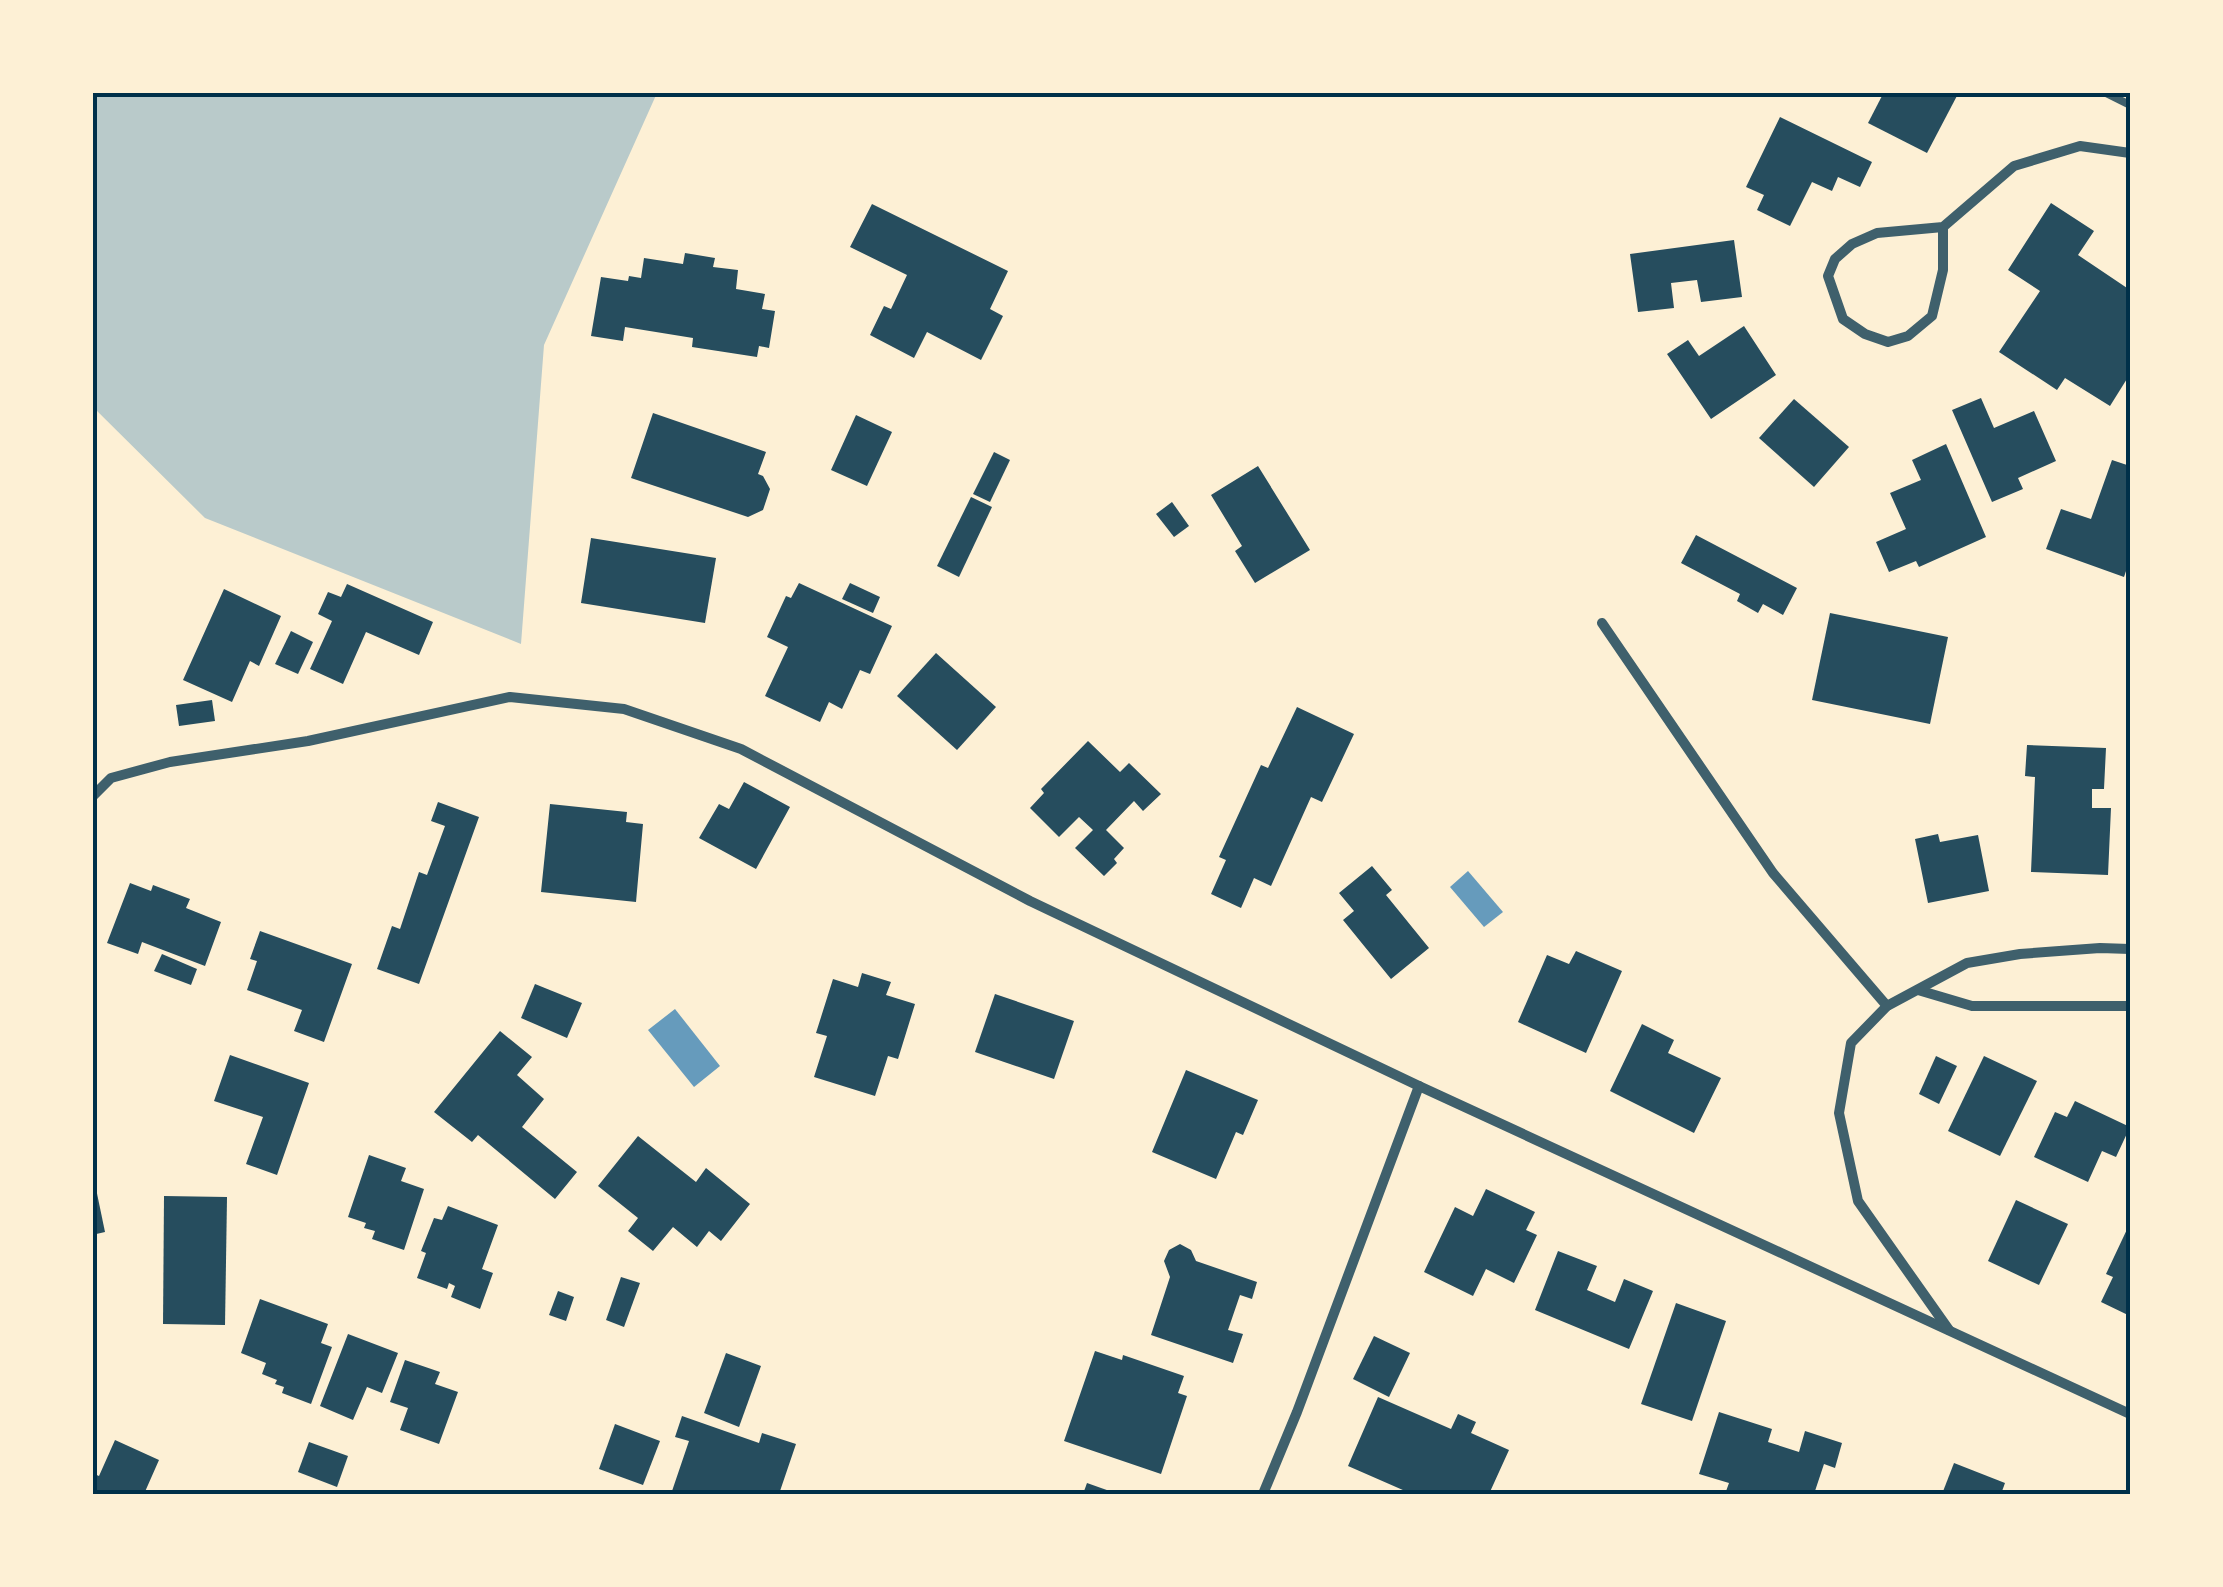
<svg xmlns="http://www.w3.org/2000/svg" width="2223" height="1587" font-family="Raleway,sans-serif">
  <style>
    .green { fill: #b9caca }
    .water { fill: #669bbc }
    .building { fill: #264d5e }
    .lines { fill: none; stroke-linecap: round; stroke-linejoin: round }
    .service { stroke: #3f606c; stroke-width: 8 }
    .minor { stroke: #3f606c; stroke-width: 10 }
    .neatline { fill: none; stroke: #003049; stroke-width: 4 }
  </style>
  <rect width="100%" height="100%" fill="#fdf0d5"/>
  <!-- green -->
  <path class="green" d="M92 93H657L544 345 521 644 205 518 93 407Z"/>
  <!-- water -->
  <g class="water">
    <path d="M1468 871 1503 912 1484 927 1450 887Z"/>
    <path d="M675 1009 720 1066 694 1087 648 1030Z"/>
  </g>
  <!-- building -->
  <g class="building">
    <path d="M1884 92H1959L1927 153 1868 123Z"/>
    <path d="M1780 117 1872 162 1860 187 1838 177 1832 191 1812 182 1790 226 1757 210 1764 195 1746 187Z"/>
    <path d="M2051 203 2094 231 2078 255 2130 290V374L2110 406 2065 378 2057 390 1999 352 2040 291 2008 270Z"/>
    <path d="M872 204 1008 271 990 309 1003 316 981 360 927 332 914 358 870 335 884 306 891 309 907 275 850 247Z"/>
    <path d="M1734 240 1742 297 1701 302 1697 280 1671 283 1674 308 1638 312 1630 254Z"/>
    <path d="M685 253 715 258 713 267 738 270 736 289 765 294 762 309 775 311 769 348 759 346 757 357 692 347 693 338 625 327 623 341 591 336 601 277 628 281 629 276 641 278 644 258 683 264Z"/>
    <path d="M1744 326 1776 375 1711 419 1667 354 1688 340 1699 356Z"/>
    <path d="M1981 398 1994 428 2034 411 2056 461 2018 478 2023 489 1992 502 1952 410Z"/>
    <path d="M1794 399 1849 447 1814 487 1759 438Z"/>
    <path d="M653 413 766 452 758 474 763 476 770 489 763 510 748 517 631 478Z"/>
    <path d="M856 415 892 432 867 486 831 470Z"/>
    <path d="M1946 444 1986 537 1919 567 1916 561 1889 572 1876 542 1906 529 1890 493 1921 480 1912 460Z"/>
    <path d="M994 452 1010 460 990 502 973 494Z"/>
    <path d="M2112 460 2130 466V559L2124 577 2046 549 2061 509 2091 519Z"/>
    <path d="M1258 466 1310 550 1255 583 1235 551 1242 546 1211 495Z"/>
    <path d="M971 497 992 507 959 577 937 566Z"/>
    <path d="M1172 502 1189 526 1174 537 1156 514Z"/>
    <path d="M1696 535 1797 588 1783 615 1763 604 1758 613 1737 601 1740 594 1681 563Z"/>
    <path d="M591 538 716 558 705 623 581 603Z"/>
    <path d="M799 583 892 626 870 674 860 670 842 709 829 702 820 722 765 696 788 647 767 637 786 596 791 598Z"/>
    <path d="M850 583 880 597 873 613 842 599Z"/>
    <path d="M347 584 433 622 419 655 366 632 343 684 310 669 332 621 318 614 328 592 341 597Z"/>
    <path d="M224 589 281 616 259 666 250 661 232 702 183 680Z"/>
    <path d="M1830 613 1948 637 1930 724 1812 700Z"/>
    <path d="M291 631 313 642 298 674 275 664Z"/>
    <path d="M936 653 996 707 957 750 897 696Z"/>
    <path d="M212 700 215 721 179 726 176 705Z"/>
    <path d="M1297 707 1354 734 1322 802 1311 797 1271 886 1254 878 1241 908 1211 894 1226 860 1219 857 1261 765 1268 768Z"/>
    <path d="M1088 741 1120 772 1129 763 1161 794 1143 811 1134 801 1106 830 1124 848 1114 859 1117 863 1104 876 1075 848 1093 830 1079 817 1059 837 1030 808 1044 793 1041 789Z"/>
    <path d="M2027 745 2106 748 2104 789H2092V808H2111L2108 875 2031 872 2035 777 2025 776Z"/>
    <path d="M744 782 790 807 756 869 699 838 719 804 729 809Z"/>
    <path d="M438 802 479 817 419 984 377 969 392 926 400 929 419 872 427 875 445 826 431 821Z"/>
    <path d="M550 804 627 812 626 822 643 824 636 902 541 892Z"/>
    <path d="M1938 834 1940 842 1978 835 1989 891 1928 903 1915 839Z"/>
    <path d="M1372 866 1392 890 1386 895 1429 948 1391 979 1343 920 1354 911 1339 893Z"/>
    <path d="M130 883 151 891 153 885 190 899 186 908 221 922 205 966 142 942 138 954 107 943Z"/>
    <path d="M260 931 352 964 324 1042 294 1031 302 1010 247 990 257 961 250 959Z"/>
    <path d="M1576 951 1622 971 1586 1053 1518 1022 1547 955 1569 964Z"/>
    <path d="M162 954 197 969 191 985 154 971Z"/>
    <path d="M862 973 891 982 886 995 915 1004 898 1059 888 1056 875 1096 814 1077 827 1036 816 1033 833 979 858 987Z"/>
    <path d="M535 984 582 1003 567 1038 521 1018Z"/>
    <path d="M995 994 1074 1021 1054 1079 975 1052Z"/>
    <path d="M1642 1024 1674 1040 1668 1053 1721 1078 1694 1133 1610 1091Z"/>
    <path d="M500 1031 532 1057 517 1075 544 1099 522 1127 577 1172 555 1199 478 1135 472 1142 434 1112Z"/>
    <path d="M230 1055 309 1083 277 1175 246 1164 263 1117 214 1101Z"/>
    <path d="M1936 1056 1957 1066 1939 1104 1919 1094Z"/>
    <path d="M1984 1056 2037 1081 2000 1156 1948 1131Z"/>
    <path d="M1186 1070 1258 1100 1243 1135 1236 1132 1216 1179 1152 1152Z"/>
    <path d="M2075 1101 2130 1127 2116 1157 2102 1151 2088 1182 2034 1157 2055 1112 2067 1117Z"/>
    <path d="M638 1136 696 1182 706 1168 750 1204 721 1241 709 1231 697 1247 673 1227 653 1251 628 1231 638 1218 598 1186Z"/>
    <path d="M369 1155 406 1168 401 1181 424 1189 404 1250 372 1239 375 1231 364 1228 366 1223 348 1217Z"/>
    <path d="M92 1179H94L105 1232 92 1235Z"/>
    <path d="M1486 1189 1535 1212 1526 1230 1537 1235 1514 1283 1486 1269 1473 1296 1424 1272 1455 1207 1473 1216Z"/>
    <path d="M164 1196 227 1197 225 1325 163 1324Z"/>
    <path d="M2016 1200 2068 1224 2039 1285 1988 1261Z"/>
    <path d="M448 1206 498 1225 482 1269 493 1273 480 1309 451 1297 455 1286 449 1283 447 1289 417 1278 426 1253 421 1251 434 1218 442 1220Z"/>
    <path d="M2130 1223V1316L2101 1302 2113 1277 2106 1274Z"/>
    <path d="M1180 1244 1191 1250 1196 1261 1257 1282 1252 1299 1240 1295 1228 1330 1243 1334 1233 1363 1151 1335 1170 1277 1164 1261 1169 1250Z"/>
    <path d="M1558 1251 1597 1266 1587 1290 1615 1302 1624 1279 1653 1291 1629 1349 1535 1310Z"/>
    <path d="M621 1277 640 1283 624 1327 606 1320Z"/>
    <path d="M558 1291 574 1297 566 1321 549 1315Z"/>
    <path d="M260 1299 328 1324 321 1343 332 1347 311 1404 282 1393 284 1387 275 1384 277 1380 262 1374 266 1363 241 1353Z"/>
    <path d="M1676 1303 1726 1321 1692 1421 1641 1404Z"/>
    <path d="M348 1334 398 1353 382 1393 367 1387 353 1420 320 1406Z"/>
    <path d="M1374 1336 1410 1353 1389 1397 1353 1379Z"/>
    <path d="M1095 1351 1122 1360 1123 1355 1184 1376 1178 1393 1187 1396 1161 1474 1064 1441Z"/>
    <path d="M726 1353 761 1366 739 1427 704 1413Z"/>
    <path d="M405 1360 440 1372 435 1384 458 1392 439 1444 400 1430 408 1408 390 1402Z"/>
    <path d="M1378 1397 1451 1429 1458 1414 1476 1422 1471 1433 1509 1450 1489 1494H1412L1348 1466Z"/>
    <path d="M1719 1412 1772 1429 1768 1442 1799 1452 1805 1431 1842 1443 1835 1468 1824 1464 1814 1494H1725L1729 1483 1699 1474Z"/>
    <path d="M682 1416 759 1443 762 1433 796 1444 779 1494H671L689 1441 675 1437Z"/>
    <path d="M615 1424 660 1441 643 1485 599 1469Z"/>
    <path d="M115 1440 159 1460 144 1494H92V1473L99 1476Z"/>
    <path d="M309 1442 348 1456 337 1487 298 1472Z"/>
    <path d="M1954 1463 2005 1483 2001 1494H1942Z"/>
    <path d="M1087 1483 1118 1494H1083Z"/>
  </g>
  <g class="lines">
    <!-- service -->
    <path class="service" d="M2104 92 2130 105"/>
    <!-- minor -->
    <g class="minor">
      <path d="M1943 227V270L1932 316 1908 336 1888 342 1865 334 1843 319 1828 276 1835 259 1852 244 1877 233 1943 227 2014 166 2080 146 2130 153"/>
      <path d="M1602 623 1773 873 1887 1006"/>
      <path d="M92 797 111 778 170 762 308 741 510 697 624 709 741 749 1030 901 1419 1086 2130 1414"/>
      <path d="M1918 990 1972 1006H2130"/>
      <path d="M1949 1330 1858 1201 1839 1113 1851 1043 1887 1006 1967 963 2020 954 2100 948 2130 949"/>
      <path d="M1263 1494 1297 1412 1419 1086"/>
    </g>
  </g>
  <!-- border -->
  <rect width="2223" height="1587" fill="none" stroke="#fdf0d5" stroke-width="190"/>
  <rect x="95" y="95" width="2033" height="1397" class="neatline"/>
</svg>
